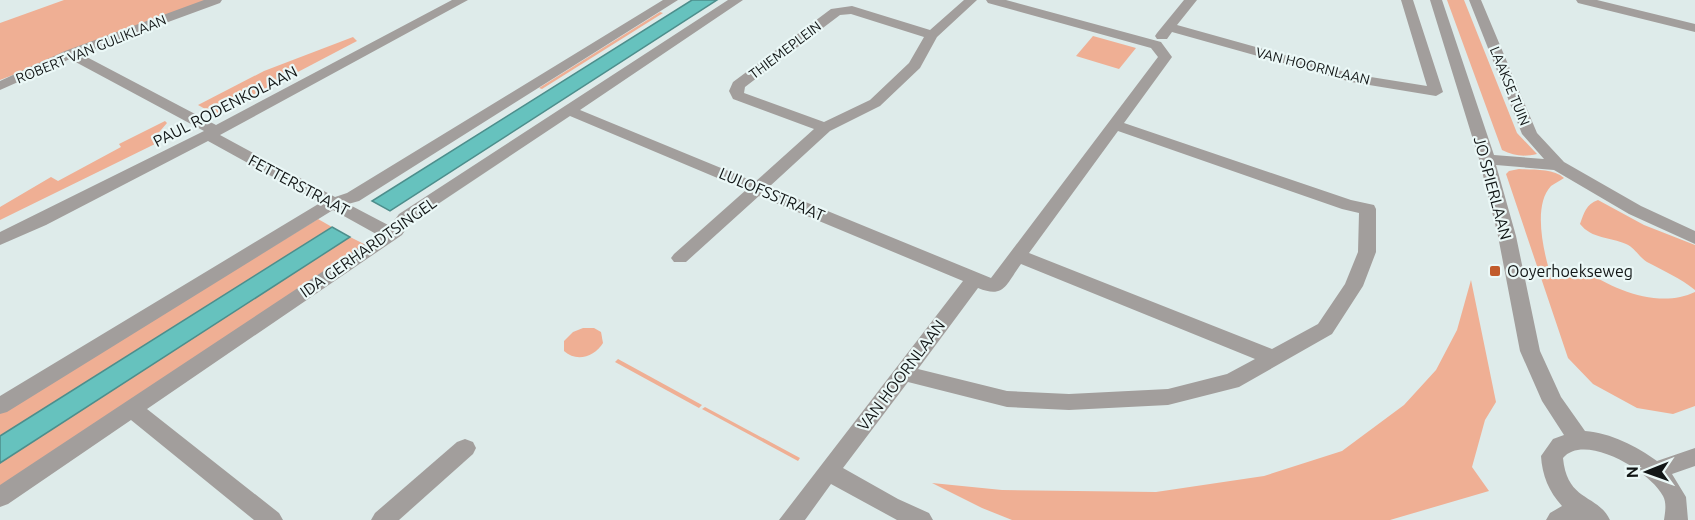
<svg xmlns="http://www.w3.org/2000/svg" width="1695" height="520" font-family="Ubuntu,sans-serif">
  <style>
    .green { fill: #efaf94 }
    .water { fill: #66c2be; stroke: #4d8e8c; stroke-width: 1.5 }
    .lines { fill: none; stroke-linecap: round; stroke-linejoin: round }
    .minor { fill: #a29e9c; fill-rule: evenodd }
    .poi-dot { fill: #c15b2c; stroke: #ebf8f7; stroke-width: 2 }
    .labels { text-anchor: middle; stroke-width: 4.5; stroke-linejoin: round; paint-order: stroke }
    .far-street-label { font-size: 14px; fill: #121616; stroke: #ebf8f7 }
    .street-label { font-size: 16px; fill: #121616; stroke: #ebf8f7 }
    .poi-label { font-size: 16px; fill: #121616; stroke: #ebf8f7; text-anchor: start }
  </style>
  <rect width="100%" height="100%" fill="#deebea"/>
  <!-- green -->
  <g class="green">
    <path d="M64 0H206L0 80V23Z"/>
    <path d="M1447 0H1464L1517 133 1537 154C1524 157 1514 156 1502 150Z"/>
    <path d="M660 12 663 13 542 89 539 88Z"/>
    <path d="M1093 36 1136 48 1119 69 1076 56Z"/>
    <path d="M353 37 357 41 216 115 198 105 264 71Z"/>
    <path d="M165 121 167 123 154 138 155 144 0 220V207L51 177 58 181 121 147 119 144Z"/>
    <path d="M1519 169C1533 170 1553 168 1564 178 1560 181 1555 183 1551 186 1532 206 1544 255 1552 279H1562L1584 270C1614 290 1660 309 1695 292V406L1673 414 1637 408 1593 384 1568 358 1506 174 1509 171Z"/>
    <path d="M1598 200 1644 225 1695 245V290C1680 278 1664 271 1647 262 1639 257 1635 248 1626 244 1610 237 1592 239 1580 224 1584 213 1586 204 1598 200Z"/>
    <path d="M318 219 332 227 0 436V413Z"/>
    <path d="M350 237 364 244 363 247 0 487V463Z"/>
    <path d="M1471 280 1496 402 1485 420 1472 467 1489 491 1390 520H1012L982 508 932 483 1002 490 1156 492 1264 476 1342 451 1404 405 1436 370 1457 330Z"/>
    <path d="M583 328H594L601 332 603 343C595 356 577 363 564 351V341L573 332Z"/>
    <path d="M618 359 702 405 699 408 615 362Z"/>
    <path d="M705 407 800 458 798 461 702 409Z"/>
  </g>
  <!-- water -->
  <g class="water">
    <path d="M692 0H717L390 211 372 201Z"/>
    <path d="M332 227 350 237 0 463V436Z"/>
  </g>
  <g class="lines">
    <!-- minor -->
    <g class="minor">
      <path d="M204 0H222L220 3 81 54 216 125 452 0H468L220 135 335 197 347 193 663 0H678L359 201 348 204 390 226 399 214 728 0H743L580 110 755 182 814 129 733 99 729 91 733 82 831 9 852 6 930 30 964 0H977L937 37 920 68 880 106 830 131 769 187 991 278 1158 57 1151 48 988 3 986 0H1006L1161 42 1172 57 1124 123 1351 200 1374 205 1376 209V252L1363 286 1332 334 1239 387 1168 405 1069 410 1007 407 908 382 843 468 898 499 929 513 933 520H897L831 484 805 520H779L963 281 759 196 686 262H674L671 258 674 254 746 190 570 116 411 222 402 235 147 409 279 513 283 520H254L131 420 8 504 0 507V485L378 235 333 210 7 412 0 414V396L320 203 208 141 46 225 0 245V232L204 131 70 59 0 90V81L65 51ZM851 14 924 37 909 63 870 100 824 122 744 93 745 87 840 15ZM1118 131 1342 209 1359 213 1358 252 1345 284 1318 324 1272 349 1029 253ZM1021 264 1255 359 1227 374 1168 389 1069 394 1007 391 918 369 978 288C1005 299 1006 284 1021 264Z"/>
      <path d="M1184 0H1197L1177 25 1352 74 1427 86 1401 0H1413L1443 92 1436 96 1351 82 1172 32 1167 39H1157L1155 36 1157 33Z"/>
      <path d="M1430 0H1442L1494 155 1544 159 1522 134 1469 0H1481L1537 133 1564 162 1641 206 1695 231V244L1629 214 1554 170 1496 165 1516 236 1540 351 1561 397 1585 431C1611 433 1636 446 1657 461L1695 448V466L1672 474 1686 497 1688 520H1664C1665 513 1667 503 1663 496 1651 472 1585 432 1563 458 1567 502 1598 494 1610 520H1546L1550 513 1562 506C1549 492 1542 475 1541 456L1553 439 1564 435 1542 401 1520 351 1498 236 1479 159Z"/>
      <path d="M1576 0H1597L1695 24V32L1578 3Z"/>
      <path d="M465 439 473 442 476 448 473 454 399 520H371L375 513 457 442Z"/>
    </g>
  </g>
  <!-- markers -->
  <rect class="poi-dot" x="1489" y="265" width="12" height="12" rx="3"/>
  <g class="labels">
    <!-- far-street labels -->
    <g class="far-street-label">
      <text transform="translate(91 49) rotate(-22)" y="5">ROBERT VAN GULIKLAAN</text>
      <text transform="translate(785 50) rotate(-37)" y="5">THIEMEPLEIN</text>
      <text transform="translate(1313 66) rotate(14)" y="5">VAN HOORNLAAN</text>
      <text transform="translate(1510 86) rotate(68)" y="5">LAAKSE TUIN</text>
    </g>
    <!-- street labels -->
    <g class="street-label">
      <text transform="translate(225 106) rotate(-27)" y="6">PAUL RODENKOLAAN</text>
      <text transform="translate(299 185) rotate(28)" y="6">FETTERSTRAAT</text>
      <text transform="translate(1493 188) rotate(75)" y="6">JO SPIERLAAN</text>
      <text transform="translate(772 194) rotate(23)" y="6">LULOFSSTRAAT</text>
      <text transform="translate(368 247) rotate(-35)" y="6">IDA GERHARDTSINGEL</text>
      <text transform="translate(901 375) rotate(-53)" y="6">VAN HOORNLAAN</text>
    </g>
    <!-- poi labels -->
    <g class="poi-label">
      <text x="1507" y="277">Ooyerhoekseweg</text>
    </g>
  </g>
  <!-- north arrow -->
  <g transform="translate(1647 472) rotate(269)" stroke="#ebf8f7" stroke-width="4.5" paint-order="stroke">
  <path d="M0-4.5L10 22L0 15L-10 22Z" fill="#121616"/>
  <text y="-9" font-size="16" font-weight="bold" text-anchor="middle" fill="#121616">N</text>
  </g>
</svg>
